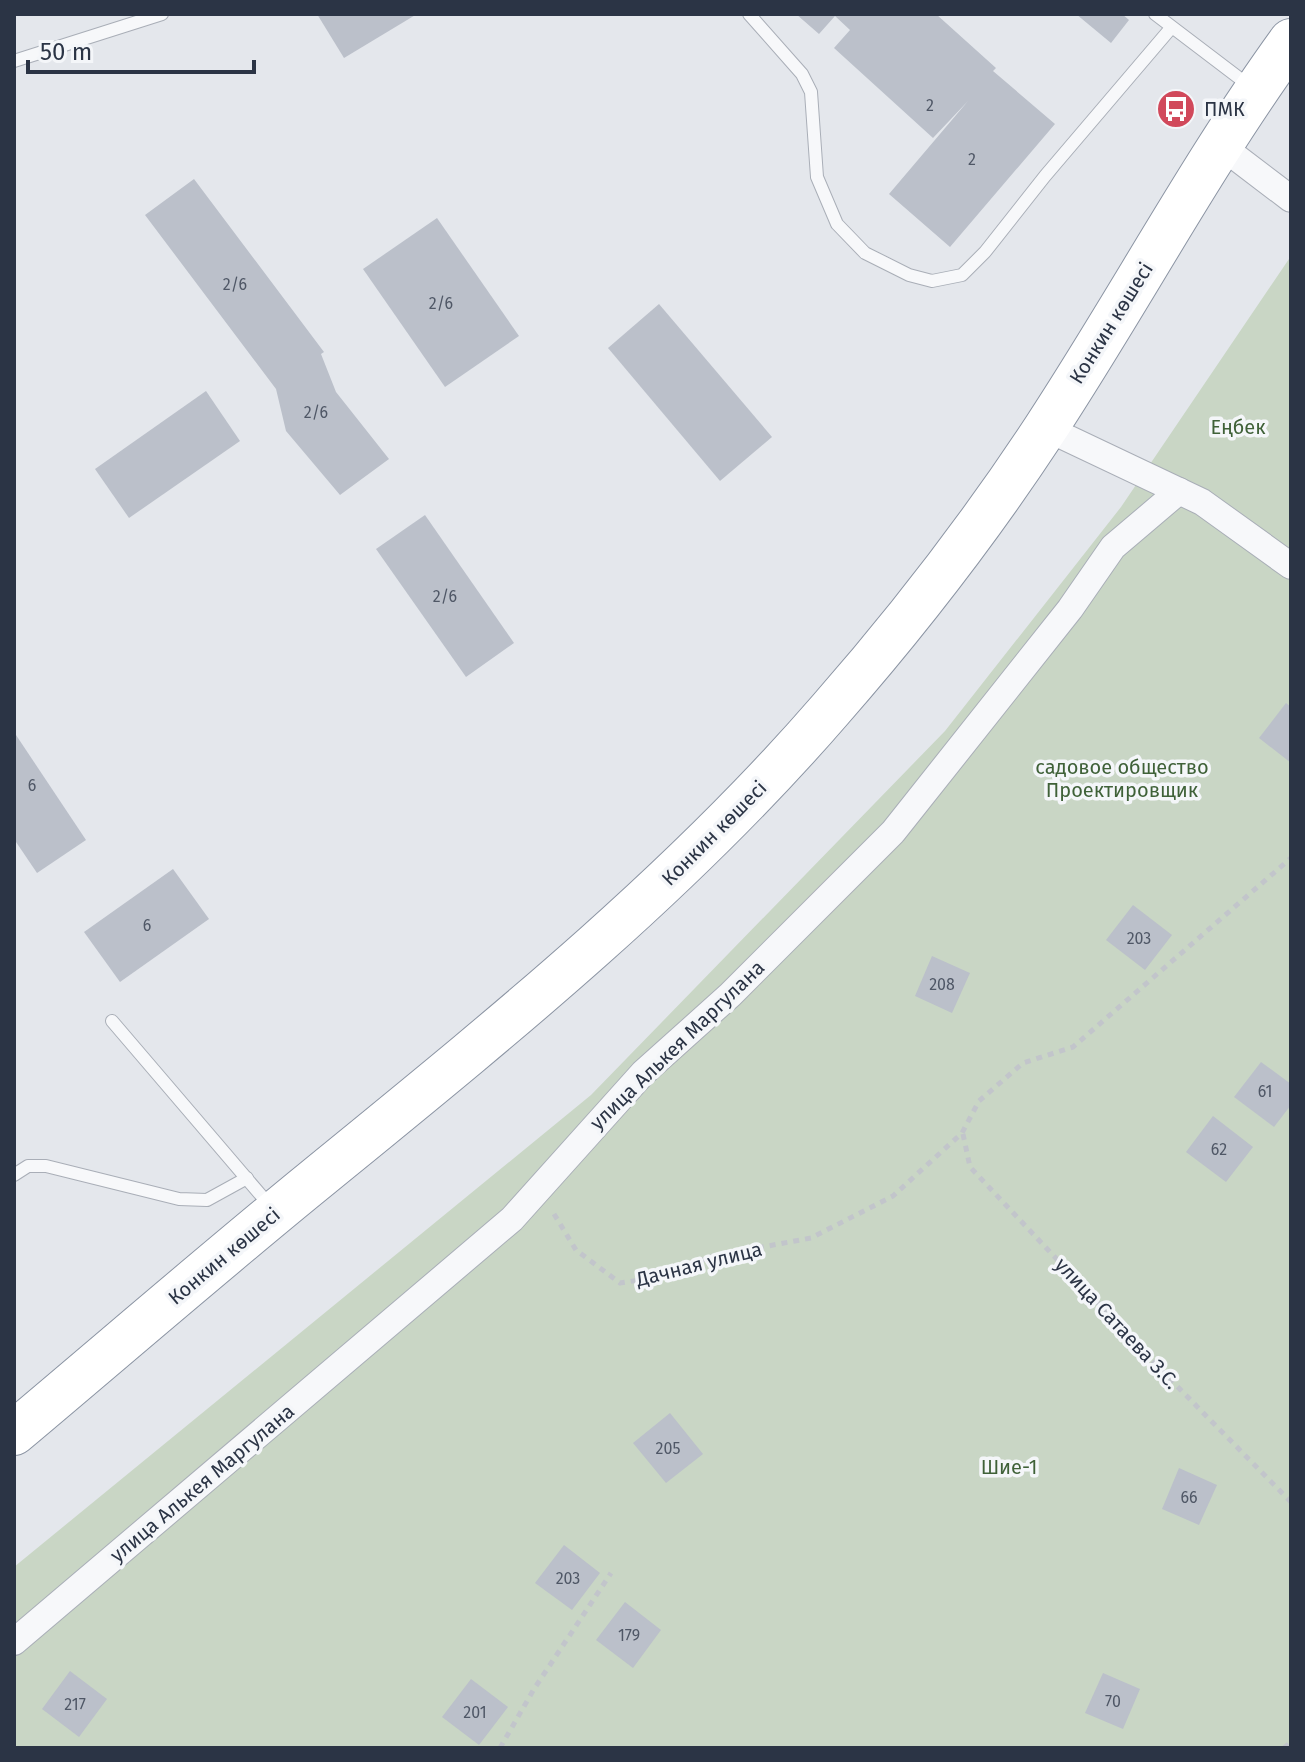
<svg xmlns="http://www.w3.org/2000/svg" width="1305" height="1762" font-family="'Fira Sans',sans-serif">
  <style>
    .green { fill: #c9d6c5 }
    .building { fill: #bbc0ca }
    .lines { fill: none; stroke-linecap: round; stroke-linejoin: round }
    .lane-casing { stroke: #a9aeb7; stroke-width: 14 }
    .street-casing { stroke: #a9aeb7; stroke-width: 28 }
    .highway-casing { stroke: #8b94a3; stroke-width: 46 }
    .path { stroke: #c2c5cb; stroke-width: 5; stroke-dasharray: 6 6; stroke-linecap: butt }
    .lane { stroke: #f7f8fa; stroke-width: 12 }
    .street { stroke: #f7f8fa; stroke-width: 26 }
    .highway { stroke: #fff; stroke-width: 44 }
    .labels { text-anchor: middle; stroke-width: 7; stroke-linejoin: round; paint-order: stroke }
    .number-label { font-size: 16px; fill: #4f5766 }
    .poi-label { font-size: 20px; fill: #2b3445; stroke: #f4f6f9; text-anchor: start }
    .street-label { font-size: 20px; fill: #2b3445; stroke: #f4f6f9 }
    .park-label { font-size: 20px; fill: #3f6138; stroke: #f4f6f9 }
  </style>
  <rect width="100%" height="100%" fill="#e4e7ec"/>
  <!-- green -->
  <path class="green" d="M1291 256V1748H14V1567L591 1095 945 731 1121 507Z"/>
  <!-- building -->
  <g class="building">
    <path d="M317 14H417L344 58Z"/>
    <path d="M796 14H936L996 68 993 71 1055 124 950 247 889 194 968 101 933 138 834 48 850 30 835 16 819 34Z"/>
    <path d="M1076 14H1122L1129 20 1111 43Z"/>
    <path d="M194 179 324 352 321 354 336 392 389 459 340 495 286 431 276 389 145 215Z"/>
    <path d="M437 218 519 336 445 387 363 269Z"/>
    <path d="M659 304 772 437 720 481 608 348Z"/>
    <path d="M206 391 240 441 129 518 95 469Z"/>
    <path d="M425 515 514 643 466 677 376 549Z"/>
    <path d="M1286 703 1291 707V763L1259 738Z"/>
    <path d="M14 732 86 840 37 873 14 839Z"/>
    <path d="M173 869 209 919 120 982 84 932Z"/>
    <path d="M1133 905 1172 935 1145 970 1106 940Z"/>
    <path d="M932 956 970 973 952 1013 915 996Z"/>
    <path d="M1261 1062 1291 1084V1105L1274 1127 1234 1097Z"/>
    <path d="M1213 1116 1253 1147 1226 1182 1186 1152Z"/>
    <path d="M670 1413 703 1454 666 1483 633 1443Z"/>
    <path d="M1179 1468 1217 1485 1199 1525 1162 1509Z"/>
    <path d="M564 1545 600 1573 572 1610 535 1583Z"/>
    <path d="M625 1602 661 1630 633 1668 596 1640Z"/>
    <path d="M70 1671 107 1699 79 1737 42 1709Z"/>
    <path d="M1103 1673 1140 1689 1123 1729 1085 1713Z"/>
    <path d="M471 1679 508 1707 479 1745 442 1717Z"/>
  </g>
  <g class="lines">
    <defs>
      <g id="lane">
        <path d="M749 14 802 74 811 92 817 177 837 224 865 253 909 275 932 281 962 275 985 252 1045 176 1171 28"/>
        <path d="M1155 14 1251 87"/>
        <path d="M14 61 162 14"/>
        <path d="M112 1021 271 1207"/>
        <path d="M14 1175 28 1166H46L179 1199 207 1200 247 1178"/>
      </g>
      <g id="street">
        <path d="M1220 145 1291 199"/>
        <path d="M1046 428 1202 502 1291 566"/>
        <path d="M14 1642 512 1219 643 1073 730 995 893 832 1070 609 1113 547 1179 491"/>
      </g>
      <path id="highway" d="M14 1433C114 1349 213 1263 315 1180 495 1033 677 887 830 710 908 621 980 528 1045 429 1129 301 1201 165 1291 41"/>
    </defs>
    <!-- lane casing -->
    <use href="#lane" class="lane-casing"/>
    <!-- street casing -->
    <use href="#street" class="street-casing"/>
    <!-- highway casing -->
    <use href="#highway" class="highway-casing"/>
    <!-- path -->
    <g class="path">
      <path d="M963 1134 970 1167 1163 1372 1291 1502"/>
      <path d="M554 1214 576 1250 620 1283 653 1278 714 1256 811 1238 893 1196 962 1133 979 1101 1023 1063 1073 1047 1291 858"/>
      <path d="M500 1748 534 1689 611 1573"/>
      <path d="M1284 1748 1291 1742"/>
    </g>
    <!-- lane -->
    <use href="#lane" class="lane"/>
    <!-- street -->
    <use href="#street" class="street"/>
    <!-- highway -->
    <use href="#highway" class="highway"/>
  </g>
  <!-- icons -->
  <defs>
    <symbol id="bus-disc" viewBox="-11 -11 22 22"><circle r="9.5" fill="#d1495b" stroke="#f4f6f9"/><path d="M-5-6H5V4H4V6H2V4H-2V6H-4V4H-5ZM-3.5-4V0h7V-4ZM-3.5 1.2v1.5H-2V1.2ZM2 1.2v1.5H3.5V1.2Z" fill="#fff"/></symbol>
  </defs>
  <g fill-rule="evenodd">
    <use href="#bus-disc" x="1154" y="87" width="44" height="44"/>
  </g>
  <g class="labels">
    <!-- number labels -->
    <g class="number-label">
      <text x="930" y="111">2</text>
      <text x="972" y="165">2</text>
      <text x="235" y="290">2/6</text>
      <text x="441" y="309">2/6</text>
      <text x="316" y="418">2/6</text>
      <text x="445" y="602">2/6</text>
      <text x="32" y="791">6</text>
      <text x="147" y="931">6</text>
      <text x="1139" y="944">203</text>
      <text x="942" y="990">208</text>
      <text x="1265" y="1097">61</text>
      <text x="1219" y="1155">62</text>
      <text x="668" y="1454">205</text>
      <text x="1189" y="1503">66</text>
      <text x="568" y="1584">203</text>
      <text x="629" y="1641">179</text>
      <text x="1113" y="1707">70</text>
      <text x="75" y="1710">217</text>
      <text x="475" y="1718">201</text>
    </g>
    <!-- poi labels -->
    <g class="poi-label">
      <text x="1204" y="116">ПМК</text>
    </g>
    <!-- street labels -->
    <g class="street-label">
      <text transform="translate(1111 323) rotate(-58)" y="7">Конкин көшесі</text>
      <text transform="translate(714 833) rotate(-45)" y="7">Конкин көшесі</text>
      <text transform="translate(677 1045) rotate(-44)" y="7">улица Алькея Маргулана</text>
      <text transform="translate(224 1256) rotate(-40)" y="7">Конкин көшесі</text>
      <text transform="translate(699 1264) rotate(-14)" y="7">Дачная улица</text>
      <text transform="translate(1117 1323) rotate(47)" y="7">улица Сатаева З.С.</text>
      <text transform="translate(202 1483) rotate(-40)" y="7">улица Алькея Маргулана</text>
    </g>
    <!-- park labels -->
    <g class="park-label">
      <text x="1238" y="434">Еңбек</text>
      <text x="1122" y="774">садовое общество<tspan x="1122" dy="23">Проектировщик</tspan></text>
      <text x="1009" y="1474">Шие-1</text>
    </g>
  </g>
  <!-- border -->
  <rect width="1305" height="1762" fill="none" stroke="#2b3445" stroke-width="32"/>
  <!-- scale -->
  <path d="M28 60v12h226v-12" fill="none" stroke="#2b3445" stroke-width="4"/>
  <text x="40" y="60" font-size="24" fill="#2b3445" stroke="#f4f6f9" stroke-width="6" paint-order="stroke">50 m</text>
</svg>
